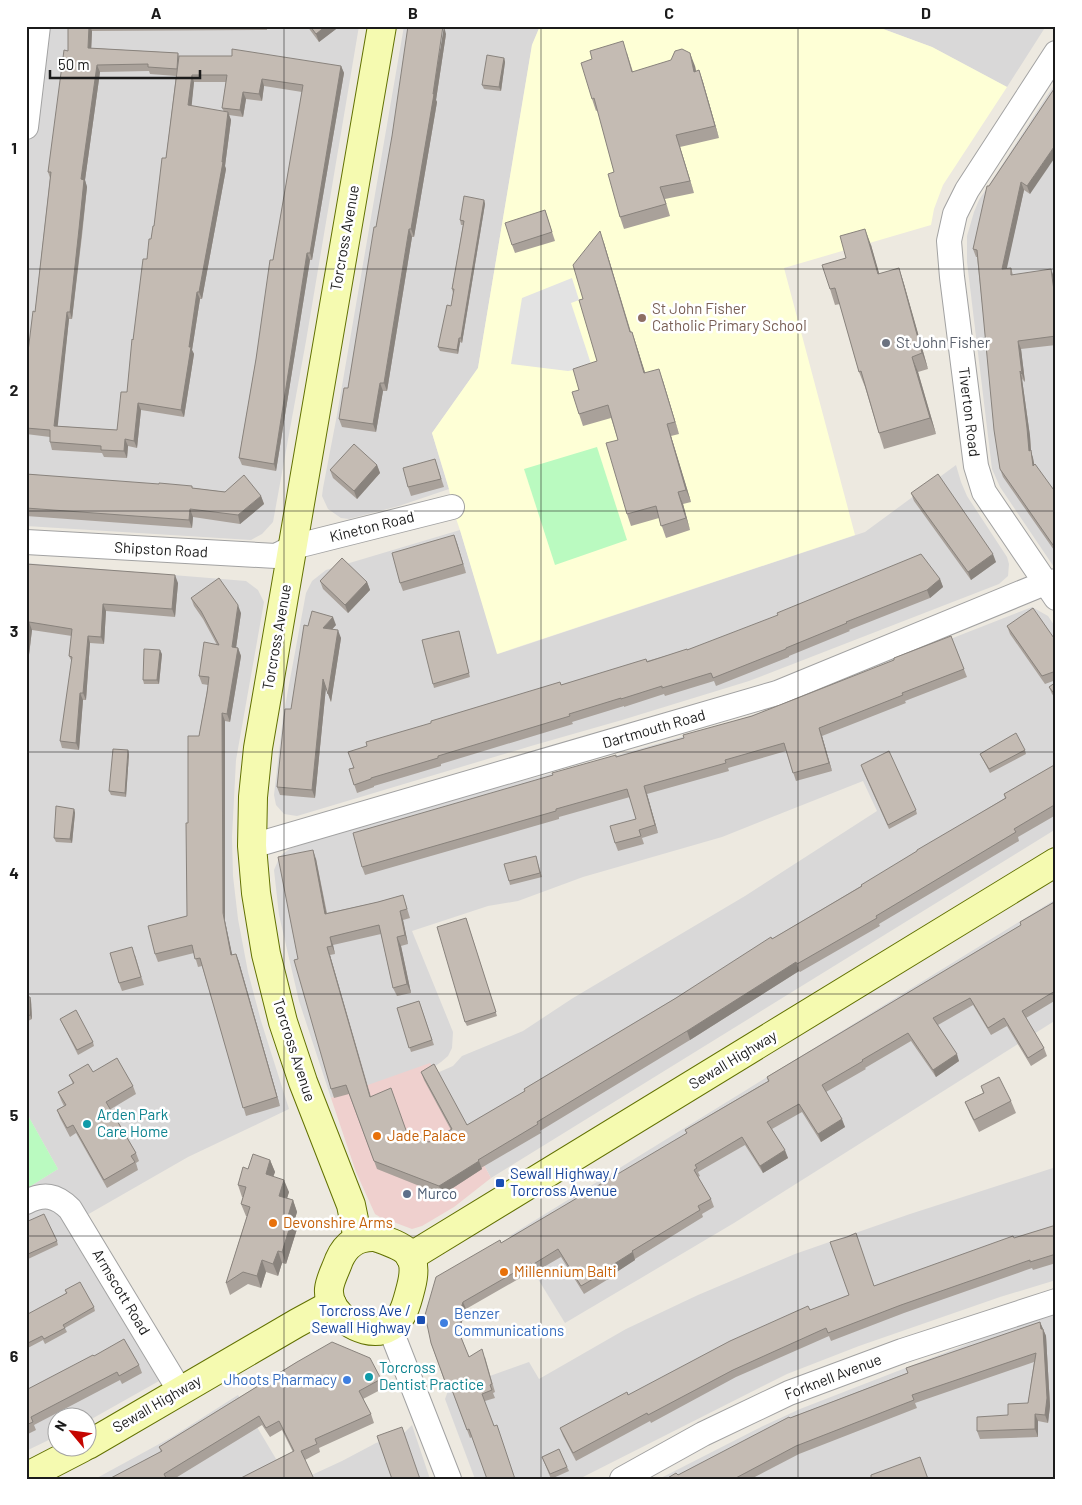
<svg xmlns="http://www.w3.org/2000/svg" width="1082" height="1505" font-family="Barlow,sans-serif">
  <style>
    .residential { fill: #d9d8d8 }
    .commercial { fill: #efd0ce }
    .education { fill: #feffd6 }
    .park { fill: #bafac0 }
    .parking { fill: #e3e3e3 }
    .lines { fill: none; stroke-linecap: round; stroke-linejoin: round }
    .street-casing { stroke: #a2a2a2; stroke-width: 26 }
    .secondary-casing { stroke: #627102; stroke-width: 30 }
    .street { stroke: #fff; stroke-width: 24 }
    .secondary { stroke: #f5fab0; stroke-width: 28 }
    .wall { fill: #a9a19a; fill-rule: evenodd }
    .shaded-wall { fill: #89837d }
    .building { fill: #c4bbb3; stroke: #89837d }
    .grid { fill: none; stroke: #1b1b1b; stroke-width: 1; stroke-opacity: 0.55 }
    .education-dot { fill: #8d6e63; stroke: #fff; stroke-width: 2 }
    .worship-dot { fill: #6b7280; stroke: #fff; stroke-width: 2 }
    .culture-dot { fill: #0f9aa8; stroke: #fff; stroke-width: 2 }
    .food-dot { fill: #e8710a; stroke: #fff; stroke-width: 2 }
    .transit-dot { fill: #1a4fb4; stroke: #fff; stroke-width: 2 }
    .service-dot { fill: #5c6f8a; stroke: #fff; stroke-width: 2 }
    .shop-dot { fill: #3f7fe0; stroke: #fff; stroke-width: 2 }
    .labels { text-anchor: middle; stroke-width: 5; stroke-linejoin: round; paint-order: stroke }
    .street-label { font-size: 15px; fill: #1b1b1b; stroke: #fff }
    .education-label { font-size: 15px; fill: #785e54; stroke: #fff; text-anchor: start }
    .worship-label { font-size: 15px; fill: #5b616d; stroke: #fff; text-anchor: start }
    .culture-label { font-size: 15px; fill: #0d838f; stroke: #fff; text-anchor: start }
    .food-label { font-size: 15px; fill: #c56008; stroke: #fff; text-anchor: start }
    .transit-label { font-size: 15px; fill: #164399; stroke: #fff; text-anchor: start }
    .service-label { font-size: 15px; fill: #4e5e75; stroke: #fff; text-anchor: start }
    .shop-label { font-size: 15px; fill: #366cbe; stroke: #fff; text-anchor: start }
    .neatline { fill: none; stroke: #1b1b1b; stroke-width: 2 }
    .grid-label { font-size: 16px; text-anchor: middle; font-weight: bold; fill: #1b1b1b }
  </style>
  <rect width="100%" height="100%" fill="#ede9e0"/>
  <!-- residential -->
  <g class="residential">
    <path d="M26 26H359L306 341 273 522 262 534 251 540 26 526Z"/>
    <path d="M404 26H540L532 45 478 368 432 433 449 489 399 506 349 519 341 518 328 509 322 496 323 488 337 415Z"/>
    <path d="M875 26H1046L1007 87 932 47Z"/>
    <path d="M1056 82V570L1000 487 992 469 967 262V236L974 212 979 200Z"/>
    <path d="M956 465 961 482 967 496 1007 557 1009 564 1008 576 999 584 749 681 622 720 531 746 297 816 284 814 276 805 274 795 283 717 306 593 312 581 326 570 460 530 498 654 865 532Z"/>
    <path d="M26 563 246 581 258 590 264 602 236 760 232 837 233 876 238 919 248 972 261 1021 289 1109 188 1157 66 1227 159 1381 88 1421V1418H58L57 1436 26 1451V1189L58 1169 26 1112Z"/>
    <path d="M1032 607 1048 616 1056 628V829L491 1178 473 1145 437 1073 453 1066 462 1056 523 1031 573 998 745 896 877 811 863 781 722 837 583 877 518 901 488 906 412 931 453 1032 452 1048 448 1056 441 1062 431 1069 341 1093 331 1098 299 1001 279 915 274 870 280 856 284 853 291 848 414 809 572 768 720 726 779 706Z"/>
    <path d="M1056 899V1020L734 1223 565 1323 511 1235Z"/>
    <path d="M1056 1167V1280L1000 1297 859 1346 787 1374 579 1479H475L445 1399 448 1391 529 1362 539 1379 626 1329 698 1295 795 1254 910 1214Z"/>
    <path d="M1056 1312V1479H659L761 1427 800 1409 1011 1327Z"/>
    <path d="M238 1395 288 1479H95L172 1437Z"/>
    <path d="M412 1425 430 1479H303L342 1461 376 1443 403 1434Z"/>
  </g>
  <!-- commercial -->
  <path class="commercial" d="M430 1063 437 1073 473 1145 491 1178 454 1207 422 1226 412 1229 380 1217 375 1214 356 1172 331 1098Z"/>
  <!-- education -->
  <path class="education" d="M540 26H875L932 47 1007 87 943 185 934 209 931 225 784 268 855 535 497 654 460 530 452 507 449 489 432 433 478 368 532 45Z"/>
  <!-- park -->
  <g class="park">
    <path d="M597 447 627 540 555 565 524 469Z"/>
    <path d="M26 1112 58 1169 26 1189Z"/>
  </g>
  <!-- parking -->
  <path class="parking" d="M572 278 579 300 571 303 592 367 568 371 511 364 522 298Z"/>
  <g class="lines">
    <defs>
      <g id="street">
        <path d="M1056 53 967 190 955 214 949 241 952 277 976 466 984 492 1056 598"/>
        <path d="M26 127 38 26"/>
        <path d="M26 542 276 556 293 547 452 507"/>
        <path d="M252 846 777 693 1045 583 1056 581"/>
        <path d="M26 1202C44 1193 56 1195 70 1209L180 1391"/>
        <path d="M390 1328 449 1479"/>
        <path d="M622 1479 703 1434 789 1393 902 1351 1056 1301"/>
      </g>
      <g id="secondary">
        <path d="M375 1237C405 1247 420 1252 411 1287 409 1295 407 1303 404 1310 400 1319 393 1327 383 1330 361 1336 327 1314 329 1289 330 1279 336 1269 339 1260 346 1244 358 1236 375 1237Z"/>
        <path d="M358 1239 351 1205 303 1082 283 1022 266 954 256 893 252 846 253 797 258 748 382 26"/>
        <path d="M410 1257 1056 862"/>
        <path d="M88 1445 297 1323 332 1304"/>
        <path d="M26 1477 82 1448"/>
      </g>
    </defs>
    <!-- street casing -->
    <use href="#street" class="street-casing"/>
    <!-- secondary casing -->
    <use href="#secondary" class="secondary-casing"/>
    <!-- street -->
    <use href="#street" class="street"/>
    <!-- secondary -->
    <use href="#secondary" class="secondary"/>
  </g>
  <!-- wall -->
  <g class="wall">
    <path d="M68 26H267V30L92 31 91 48 178 53 179 56 341 66 344 73 312 260H310L276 471 242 465 239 458 302 92 264 86 262 101 246 99 243 117 229 115 231 120 225 166 226 169 202 299H200L192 350 194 354 184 417 141 410 137 448 128 446 127 458 104 457 102 453 52 450 50 442V437L26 434V368L35 312 50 178 48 172 68 51ZM149 71 150 74 176 76 166 158 154 226 147 259 133 340 127 392 117 430 57 426 69 319H72L82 236 87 187 85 180 100 72ZM194 82H226L222 108 224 112 191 106Z"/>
    <path d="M307 26H340L319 42Z"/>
    <path d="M446 34 436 100 437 102 414 237H412L387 391H383L376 432 342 427 339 419 348 388 376 227Z"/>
    <path d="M627 53 633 72 695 66 696 71 699 70 703 82 719 138 680 147 694 193 665 199 670 216 624 229 620 217 614 172 598 110 596 111 592 99Z"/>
    <path d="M504 58 505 62 501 91 484 89 482 85Z"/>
    <path d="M1056 86 1030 194 1024 190 1006 269 1011 268 1013 275 1054 277 1056 292V345L1021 349 1025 382 1022 379 1030 436 1031 452 1033 458 1034 465 1056 553 1003 477 1000 469 977 257H976L973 249 989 186Z"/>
    <path d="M484 200 485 204 462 343 460 342 458 354 440 351 438 347 451 306 453 293 452 289 463 225H461L460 220Z"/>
    <path d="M545 210 555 241 515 253 512 245Z"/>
    <path d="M604 243 631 332H632L636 344 645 373 663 381 679 434 671 436 691 502 683 504 690 530 666 538 659 518 631 526 627 514 618 440 611 418 583 426 579 414V390L597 361 583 299Z"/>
    <path d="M871 245 879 274 899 268 904 284 928 369 918 372 936 434 884 449 879 433 865 387 859 372 840 304 835 305 830 289 846 258Z"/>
    <path d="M435 459 444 487 411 496 408 487Z"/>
    <path d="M377 465 380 473 357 499 333 478 330 470Z"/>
    <path d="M26 474 193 488 261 496 264 504 240 524 193 517 192 528 26 516Z"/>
    <path d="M911 493 996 562 971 580 914 501Z"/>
    <path d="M454 535 466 573 403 591 400 583Z"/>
    <path d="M26 564 178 583 175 617 106 611 104 644 90 643 86 700H83L79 750 62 748 60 741 72 662 69 656 72 636 32 630 26 679Z"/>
    <path d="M940 579 943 587 930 598 849 630 850 631 789 656V657L716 686 714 681 665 696 664 694 624 707V706L572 722 573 724 441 764V766L374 786V787L357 793 349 769 561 685Z"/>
    <path d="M320 581 367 582 370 590 348 613 323 589Z"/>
    <path d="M191 598 241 613 236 647 238 648 241 656 230 722 225 721V921L232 955 236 954 239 962 280 1106 246 1116 202 966 198 967 194 953 158 962 155 954 187 916 188 823 199 736 208 685 202 684 199 676 217 645 203 619 194 606Z"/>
    <path d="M336 625 332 629 341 638 331 702 326 687 315 798 280 795 277 787 308 626Z"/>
    <path d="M1007 626 1056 641V680L1045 684 1010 634Z"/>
    <path d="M460 635 470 677 434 688 433 684Z"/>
    <path d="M951 636 967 677 905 701 906 703 822 736 832 771 796 781 786 751 728 768 729 771 647 794 658 833 642 838 644 844 618 851 615 843 636 819 630 797 559 817V819L365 875 362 867 616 757 684 738 752 716 894 660Z"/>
    <path d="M162 654 159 684H144L143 680Z"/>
    <path d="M1056 682V699L1052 694 1049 687Z"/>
    <path d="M1025 750 1026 754 990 773 980 754Z"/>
    <path d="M129 754 126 797 111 795 109 791Z"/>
    <path d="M1056 764V815L1018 837 1019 841 879 924 880 926 800 972 799 971 690 1040 540 1131 541 1133 481 1168 482 1169 442 1195 377 1169 349 1094 334 1098 331 1089 298 959 316 859 327 913 378 902 403 895 410 918 403 920 408 944 401 946 411 993 397 996 393 988 381 934 333 945 335 954 330 955 371 1097 407 1133 429 1142 451 1130 424 1080 421 1072 467 1125 525 1092 524 1089 676 998 772 939 861 886 1005 798 1004 794Z"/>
    <path d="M862 769 916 810 917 814 889 829Z"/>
    <path d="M74 809 75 813 72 843 56 842 54 838Z"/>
    <path d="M537 860 542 877 510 885 509 881Z"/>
    <path d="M1056 901V1000L1026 1018 1044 1048 1047 1056 1031 1066 1007 1026 991 1035 973 1005 938 1025 959 1061 936 1077 911 1041 865 1068 866 1069 826 1092 845 1127 821 1142 802 1112 772 1129 788 1158 763 1173 745 1145 698 1172 700 1176 698 1177 711 1199 714 1207 702 1214 703 1217 635 1259V1260L609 1277 610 1278 584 1294 561 1257 535 1272 534 1270 466 1309 460 1328 461 1337 469 1357H485L495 1392 493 1393 495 1398 485 1401 472 1437 470 1438 452 1390 448 1391 431 1343 501 1243 687 1134 685 1130 768 1081 767 1077 1021 925 1020 922Z"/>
    <path d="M466 918 497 1016 467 1026 465 1022Z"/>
    <path d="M135 955 144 985 122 991 119 983Z"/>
    <path d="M26 997H30L31 1001 32 1019 26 1022Z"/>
    <path d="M419 1001 434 1045 411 1052 397 1008Z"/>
    <path d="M60 1019 93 1042 94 1046 78 1055Z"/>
    <path d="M93 1072 133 1086 136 1094 111 1109 136 1153 139 1161 136 1163 138 1170 107 1188 76 1133 70 1137 60 1118 57 1110 64 1106 61 1100 58 1092 73 1084 69 1075Z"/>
    <path d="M981 1086 1011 1101 1016 1113 979 1132 970 1114 965 1102 983 1093Z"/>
    <path d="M270 1160 275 1172 273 1176 289 1192 287 1198 293 1200 297 1212 294 1222 297 1229 286 1264 282 1263 278 1276 266 1272 261 1288 248 1284 230 1295 226 1283 247 1216H246L241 1204 243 1197H242L238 1185 248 1169Z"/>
    <path d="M26 1222 57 1241 58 1245 26 1260Z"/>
    <path d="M1056 1225V1263L1033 1270 1032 1268 904 1313 831 1341 829 1336 736 1377 651 1423 650 1421 576 1461 563 1436 560 1428 628 1395 810 1310 874 1286 1014 1238Z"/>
    <path d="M65 1290 94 1307 95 1311 65 1328 67 1332 45 1344 43 1340 26 1349V1325L66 1293Z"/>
    <path d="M1040 1322 1046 1336 1050 1406 1048 1423 1038 1421V1437L980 1439 977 1431 1008 1415 1028 1403 1034 1362 915 1403 917 1408 799 1454 751 1479H666L678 1475 790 1418Z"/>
    <path d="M94 1356 139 1365 142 1373 122 1384 120 1380 34 1425 36 1430 26 1435V1390Z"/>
    <path d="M297 1362 381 1379 384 1388 363 1399 371 1414 374 1423 319 1448 320 1452 305 1460 293 1452 282 1430 270 1437 262 1425 174 1479H109L161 1452 159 1447Z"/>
    <path d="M559 1449 569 1471 551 1479 542 1457Z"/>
  </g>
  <!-- shaded-wall -->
  <g class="shaded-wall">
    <path d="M89 26H90L92 31 91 55 88 48Z"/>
    <path d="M326 26H340L319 42 316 34Z"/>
    <path d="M444 26 446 34 436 100 437 102 414 237 411 229Z"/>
    <path d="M690 53 695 66 698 84 694 72Z"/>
    <path d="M504 58 505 62 501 91 499 87Z"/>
    <path d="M97 65 100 72 85 180 87 187 72 319 70 312 81 179Z"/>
    <path d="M341 66 344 73 312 260 310 253Z"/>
    <path d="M699 70 703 82 719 138 715 126Z"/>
    <path d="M192 75 194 82 191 112 188 105Z"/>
    <path d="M262 79 264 86 262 101 259 94Z"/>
    <path d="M243 92 246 99 243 117 240 110Z"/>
    <path d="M228 112 231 120 225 166 226 169 202 299 199 292 222 162Z"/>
    <path d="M676 135 680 147 694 193 690 181Z"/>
    <path d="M1056 144V156L1030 194 1027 186Z"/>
    <path d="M1021 182 1024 190 1005 277 1002 269Z"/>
    <path d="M484 200 485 204 462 343 461 338Z"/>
    <path d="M409 229 412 237 387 391 384 383Z"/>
    <path d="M865 229 871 245 884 290 878 274Z"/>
    <path d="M600 231 604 243 634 344 630 332Z"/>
    <path d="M307 253 310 260 276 471 274 464Z"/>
    <path d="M899 268 904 284 928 369 922 353Z"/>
    <path d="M1051 269 1054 277 1056 292V305Z"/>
    <path d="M197 292 200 299 192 350 194 354 184 417 181 410 189 347Z"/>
    <path d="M67 312 69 319 57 433 54 426Z"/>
    <path d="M632 332 636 344 649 385 644 373Z"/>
    <path d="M459 338 460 342 458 354 457 350Z"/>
    <path d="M1018 341 1021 349 1025 382 1022 374Z"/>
    <path d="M912 357 918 372 936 434 930 418Z"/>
    <path d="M659 369 663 381 679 434 675 422Z"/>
    <path d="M1020 371 1022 379 1030 436 1031 452 1033 458 1036 474 1029 451Z"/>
    <path d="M380 383 383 391 376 432 373 424Z"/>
    <path d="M138 403 141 410 137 448 134 441Z"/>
    <path d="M667 424 671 436 691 502 686 490Z"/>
    <path d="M125 439 128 446 127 458 124 451Z"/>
    <path d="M377 465 380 473 357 499 354 491Z"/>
    <path d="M678 492 683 504 690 530 686 518Z"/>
    <path d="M261 496 264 504 240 524 238 515Z"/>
    <path d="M190 509 193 517 192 528 189 520Z"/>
    <path d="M454 535 457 543 466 573 463 564Z"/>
    <path d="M1056 542V553L1053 545Z"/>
    <path d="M993 554 996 562 971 580 968 572Z"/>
    <path d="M175 575 178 583 175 617 172 609Z"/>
    <path d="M940 579 943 587 930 598 927 590Z"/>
    <path d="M367 582 370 590 348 613 345 605Z"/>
    <path d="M103 604 106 611 104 644 101 637Z"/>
    <path d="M238 605 241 613 235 655 232 647Z"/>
    <path d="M333 617 336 625 326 636 323 628Z"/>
    <path d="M29 622 32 630 26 679V647Z"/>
    <path d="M338 630 341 638 331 702 328 694Z"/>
    <path d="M88 636 90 643 86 700 83 693Z"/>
    <path d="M238 648 241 656 230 722 227 714Z"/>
    <path d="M160 650 162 654 159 684 157 680Z"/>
    <path d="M323 679 326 687 315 798 312 790Z"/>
    <path d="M80 693 83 700 79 750 76 743Z"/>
    <path d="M222 713 225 721V921L234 963 231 955 223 913Z"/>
    <path d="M819 728 822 736 832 771 829 763Z"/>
    <path d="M128 750 129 754 126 797 125 793Z"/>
    <path d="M644 786 647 794 658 833 655 825Z"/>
    <path d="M74 809 75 813 72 843 70 839Z"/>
    <path d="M313 850 316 859 328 922 325 914Z"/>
    <path d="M400 911 403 920 408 944 405 935Z"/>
    <path d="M330 937 333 945 335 954 332 946Z"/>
    <path d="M397 937 401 946 411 993 407 984Z"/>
    <path d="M327 947 330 955 373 1106 370 1097Z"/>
    <path d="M236 954 239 962 280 1106 277 1097Z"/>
    <path d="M796 962 799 971 690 1040 687 1031Z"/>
    <path d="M30 997 31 1001 32 1019 30 1015Z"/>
    <path d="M957 1054 959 1061 936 1077 933 1070Z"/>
    <path d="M842 1119 845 1127 821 1142 818 1134Z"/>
    <path d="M785 1150 788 1158 763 1173 760 1166Z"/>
    <path d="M270 1160 275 1172 270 1186 266 1174Z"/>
    <path d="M479 1161 482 1169 442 1195 439 1186Z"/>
    <path d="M284 1180 289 1192 284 1208 279 1196Z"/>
    <path d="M293 1200 297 1212 294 1222 297 1229 286 1264 282 1252 288 1216Z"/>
    <path d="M278 1251 282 1263 278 1276 273 1264Z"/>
    <path d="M633 1252 635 1260 609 1277 606 1269Z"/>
    <path d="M262 1260 266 1272 261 1288 257 1276Z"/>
    <path d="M463 1302 466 1309 460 1328 461 1338 458 1330 457 1320Z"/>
    <path d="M1040 1322 1046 1336 1050 1406 1048 1423 1045 1415 1041 1329Z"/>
    <path d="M1035 1414 1038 1421V1437L1035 1429Z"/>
  </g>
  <!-- building -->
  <g class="building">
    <path d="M68 26H89L88 48 178 53 177 69 148 67V64L97 65 81 179 84 180 79 229 70 312H67L54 426 117 430 121 392H127L132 339 133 340 143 259H147L149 239H151L153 226H154L162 158H166L179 56H232V49L341 66 310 253H307L274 464 239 458 256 359 270 260H273L303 85 262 79 259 94 243 92 240 110 222 108 227 75H192L188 105 228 112 222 162H223L199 292H197L189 347H191L181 410 138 403 134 441 125 439 124 451 101 450V446L50 442V430L26 428V368L33 311 35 312 51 172H48L64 50 68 51Z"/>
    <path d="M310 26H326L316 34Z"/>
    <path d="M408 26H443L433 94H434L411 229H409L384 383H380L373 424 339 419 344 388H348L374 227H376L392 136Z"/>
    <path d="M623 41 632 72 671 60 675 51 682 49 690 53 694 72 699 70 715 126 676 135 690 181 660 187 666 204 620 217 608 174 614 172 594 98 592 99 581 63 592 59 590 51Z"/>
    <path d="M487 55 504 58 499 87 482 85Z"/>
    <path d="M1056 86V144L1027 186 1021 182 1002 269 1011 268V275L1051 269 1056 305V336L1018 341 1022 374 1020 371 1027 428 1029 451 1031 450 1033 466 1035 464 1056 493V542L1053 545 1000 469 994 430 977 250 973 249 987 186H989Z"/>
    <path d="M464 196 484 200 461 338H459L457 350 438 347 447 305 451 306 454 289H452L464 221 460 220Z"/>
    <path d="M545 210 552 232 512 245 505 223Z"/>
    <path d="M865 229 878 274 899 268 922 353 912 357 930 418 879 433 861 371 859 372 835 288 830 289 822 265 846 258 840 236Z"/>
    <path d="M600 231 630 332H632L644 373 659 369 675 422 667 424 686 490 678 492 686 518 661 526 656 506 627 514 606 443 618 440 608 405 579 414 572 392 579 390 573 369 597 361 579 300 583 299 573 265Z"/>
    <path d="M354 444 377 465 354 491 330 470Z"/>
    <path d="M435 459 441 479 408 487 403 468Z"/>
    <path d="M26 474 159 484V483L192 486V488L225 492 244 475 261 496 238 515 190 509 189 520 26 508Z"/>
    <path d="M938 474 993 554 968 572 911 493Z"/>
    <path d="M454 535 463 564 400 583 392 553Z"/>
    <path d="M921 554 940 579 927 590 846 622 847 623 786 648V649L713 678 711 673 662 688V686L621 699V698L569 714 570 716 438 756V758L371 778V779L354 785 349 769 354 768 348 752 367 746 366 742 431 723V721L560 682 561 685 646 659 647 662 687 649V650L778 615 777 613Z"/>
    <path d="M342 558 367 582 345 605 320 581Z"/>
    <path d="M26 564 175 575 172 609 103 604 101 637 88 636 83 693H80L76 743 60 741 72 657 69 656 72 629 29 622 26 647Z"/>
    <path d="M219 578 238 605 232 647 238 648 227 714 222 713 223 913 231 955 236 954 277 1097 243 1108 200 958 195 959 192 945 155 954 148 926 187 916 186 823H188V736H199L207 693 209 677 199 676 204 642 219 645 201 611 191 598Z"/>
    <path d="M1033 608 1056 641V671L1042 676 1007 626Z"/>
    <path d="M312 611 333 617 323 628 338 630 328 694 323 679 312 790 277 787 285 709H291L304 625 308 626Z"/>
    <path d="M459 631 469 673 433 684 422 640Z"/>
    <path d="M951 636 964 669 902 693 903 695 819 728 829 763 793 773 784 743 725 760 726 763 644 786 655 825 639 830 641 836 615 843 610 826 636 819 627 789 556 809V811L362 867 353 833 553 775 552 773 616 755V757L684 738 683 735 752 716 894 660V658Z"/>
    <path d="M144 649 160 650 157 680H143Z"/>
    <path d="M1056 682V696L1049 687Z"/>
    <path d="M1016 733 1025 750 989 769 980 754Z"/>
    <path d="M113 749 128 750 125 793 109 791Z"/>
    <path d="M889 751 916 810 888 825 861 765Z"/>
    <path d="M1056 764V804L1014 829 1016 832 876 916 877 918 797 964 796 962 687 1031 537 1122 538 1124 478 1160 479 1161 439 1186 374 1161 346 1085 331 1089 294 960 298 959 278 857 313 850 325 914 378 902 403 895 407 909 400 911 405 935 397 937 407 984 393 988 379 925 330 937 332 946 327 947 370 1097 391 1088 407 1133 429 1142 452 1129 421 1072 434 1064 467 1125 525 1091 524 1089 676 998 771 937 772 939 862 886 861 885 917 851V850L1006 798 1004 794Z"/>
    <path d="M56 806 74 809 70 839 54 838Z"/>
    <path d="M536 856 540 873 509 881 504 864Z"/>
    <path d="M1056 901V989L1054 990 1055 991 1022 1011 1044 1048 1028 1058 1004 1018 988 1028 970 998 933 1018 957 1054 933 1070 908 1033 862 1060 863 1061 822 1085 842 1119 818 1134 799 1104 767 1122 785 1150 760 1166 742 1137 695 1165 697 1168 694 1170 711 1199 698 1206 700 1210 632 1251 633 1252 606 1269 607 1271 581 1286 558 1249 532 1265 531 1263 463 1302 457 1320 458 1330 469 1357 482 1349 492 1384 490 1385 492 1390 482 1394 494 1426 497 1425 515 1479H487L469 1429 467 1430 449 1382 446 1384 431 1343 425 1315 436 1277 500 1240 501 1243 687 1133 685 1130 769 1081 767 1077 1021 925 1020 922Z"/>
    <path d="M466 918 496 1012 465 1022 437 927Z"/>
    <path d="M132 947 141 977 119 983 110 953Z"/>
    <path d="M26 997H30V1015L26 1017Z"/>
    <path d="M419 1001 432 1040 409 1048 397 1008Z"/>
    <path d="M76 1010 93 1042 77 1050 60 1019Z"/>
    <path d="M117 1058 133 1086 106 1102 136 1153 131 1156 135 1162 104 1180 73 1125 67 1128 57 1110 66 1105 58 1092 74 1083 69 1075 88 1064 93 1072Z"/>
    <path d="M999 1077 1011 1101 974 1120 965 1102 984 1093 981 1086Z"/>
    <path d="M253 1154 270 1160 266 1174 284 1180 279 1196 293 1200 288 1216 293 1217 282 1252 278 1251 273 1264 262 1260 257 1276 243 1272 226 1283 250 1207 241 1204 246 1187 238 1185 243 1167 248 1169Z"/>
    <path d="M44 1214 57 1241 26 1255V1222Z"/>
    <path d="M1056 1225V1254L1030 1262V1260L901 1305 828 1333 826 1328 733 1370 648 1415 647 1413 573 1453 560 1428 627 1392 628 1395 730 1341 808 1306 810 1310 849 1295 830 1242 847 1237 856 1233 874 1286 1013 1236 1014 1238Z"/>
    <path d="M80 1282 94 1307 63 1325 65 1328 44 1339 42 1336 26 1344V1325L28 1324 26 1319V1315L67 1293 65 1290Z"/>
    <path d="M1040 1322 1041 1329H1043L1047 1398 1045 1415 1035 1414V1429L977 1431V1417L1008 1415V1404L1028 1403 1036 1353 912 1395 914 1400 796 1446 734 1479H666L676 1473 678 1475 789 1417 790 1418 908 1373 906 1368Z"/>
    <path d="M124 1339 139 1365 119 1376 117 1372 31 1417 33 1422 26 1425V1390L93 1355 94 1356Z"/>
    <path d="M332 1342 370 1358 381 1379 359 1391 371 1414 315 1439 317 1444 301 1451 314 1479H239L294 1451 279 1421 266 1428 259 1416 164 1474 166 1478 165 1479H109L162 1451 159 1447 297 1362Z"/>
    <path d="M402 1427 420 1479H392L377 1436Z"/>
    <path d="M559 1449 567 1467 550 1474 542 1457Z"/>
    <path d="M920 1457 928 1479H869L871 1478V1475Z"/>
  </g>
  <!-- grid -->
  <path class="grid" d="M284 26V1479M541 26V1479M798 26V1479M26 269H1056M26 511H1056M26 752H1056M26 994H1056M26 1236H1056"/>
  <!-- markers -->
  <circle class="education-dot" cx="642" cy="318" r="5"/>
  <circle class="worship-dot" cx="886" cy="343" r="5"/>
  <g class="culture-dot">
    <circle cx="87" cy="1124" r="5"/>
    <circle cx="369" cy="1377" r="5"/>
  </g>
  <g class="food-dot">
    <circle cx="377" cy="1136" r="5"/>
    <circle cx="273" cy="1223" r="5"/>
    <circle cx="504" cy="1272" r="5"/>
  </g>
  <g class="transit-dot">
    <rect x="495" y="1178" width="10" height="10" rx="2.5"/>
    <rect x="416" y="1315" width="10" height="10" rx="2.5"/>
  </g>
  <circle class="service-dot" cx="407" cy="1194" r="5"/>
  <g class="shop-dot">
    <circle cx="444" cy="1323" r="5"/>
    <circle cx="347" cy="1380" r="5"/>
  </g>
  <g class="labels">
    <!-- street labels -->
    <g class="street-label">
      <text transform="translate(345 238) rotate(-80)" y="5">Torcross Avenue</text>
      <text transform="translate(969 412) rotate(83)" y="5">Tiverton Road</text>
      <text transform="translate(372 527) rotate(-14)" y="5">Kineton Road</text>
      <text transform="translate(161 550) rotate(3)" y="5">Shipston Road</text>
      <text transform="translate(277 637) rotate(-80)" y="5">Torcross Avenue</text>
      <text transform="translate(654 729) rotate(-16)" y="5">Dartmouth Road</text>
      <text transform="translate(294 1050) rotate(72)" y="5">Torcross Avenue</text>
      <text transform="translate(733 1060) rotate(-31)" y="5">Sewall Highway</text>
      <text transform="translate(121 1292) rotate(59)" y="5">Armscott Road</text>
      <text transform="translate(833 1377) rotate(-21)" y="5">Forknell Avenue</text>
      <text transform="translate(157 1404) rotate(-30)" y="5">Sewall Highway</text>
    </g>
    <!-- education labels -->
    <g class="education-label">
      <text x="652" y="314">St John Fisher<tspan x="652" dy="17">Catholic Primary School</tspan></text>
    </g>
    <!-- worship labels -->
    <g class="worship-label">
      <text x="896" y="348">St John Fisher</text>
    </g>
    <!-- culture labels -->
    <g class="culture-label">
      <text x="97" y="1120">Arden Park<tspan x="97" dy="17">Care Home</tspan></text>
      <text x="379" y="1373">Torcross<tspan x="379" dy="17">Dentist Practice</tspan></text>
    </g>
    <!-- food labels -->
    <g class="food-label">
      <text x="387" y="1141">Jade Palace</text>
      <text x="283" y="1228">Devonshire Arms</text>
      <text x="514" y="1277">Millennium Balti</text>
    </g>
    <!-- transit labels -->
    <g class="transit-label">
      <text x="510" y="1179">Sewall Highway /<tspan x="510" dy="17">Torcross Avenue</tspan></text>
      <text x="411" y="1316" text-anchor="end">Torcross Ave /<tspan x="411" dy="17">Sewall Highway</tspan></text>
    </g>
    <!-- service labels -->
    <g class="service-label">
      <text x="417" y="1199">Murco</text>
    </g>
    <!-- shop labels -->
    <g class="shop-label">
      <text x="454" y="1319">Benzer<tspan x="454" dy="17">Communications</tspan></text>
      <text x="337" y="1385" text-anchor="end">Jhoots Pharmacy</text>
    </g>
  </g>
  <!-- border -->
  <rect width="1082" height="1505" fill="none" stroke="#ffffff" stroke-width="55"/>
  <!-- north arrow -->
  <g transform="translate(72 1432) rotate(299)"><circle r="24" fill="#ffffff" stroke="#a4a4a4"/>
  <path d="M0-4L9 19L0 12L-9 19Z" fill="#c50500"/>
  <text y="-8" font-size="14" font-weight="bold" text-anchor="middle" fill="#1b1b1b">N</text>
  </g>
  <!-- scale -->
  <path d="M50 70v8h150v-8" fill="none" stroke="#1b1b1b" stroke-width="2.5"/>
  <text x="58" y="70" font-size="15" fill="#1b1b1b" stroke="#ffffff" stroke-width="4" paint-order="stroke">50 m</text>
  <rect x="28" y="28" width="1026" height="1450" class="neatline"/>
  <g class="grid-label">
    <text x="156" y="19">A</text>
    <text x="413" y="19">B</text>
    <text x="669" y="19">C</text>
    <text x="926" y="19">D</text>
    <text x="14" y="154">1</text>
    <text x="14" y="396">2</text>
    <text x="14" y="637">3</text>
    <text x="14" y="879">4</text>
    <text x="14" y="1121">5</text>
    <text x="14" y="1362">6</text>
  </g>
</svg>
